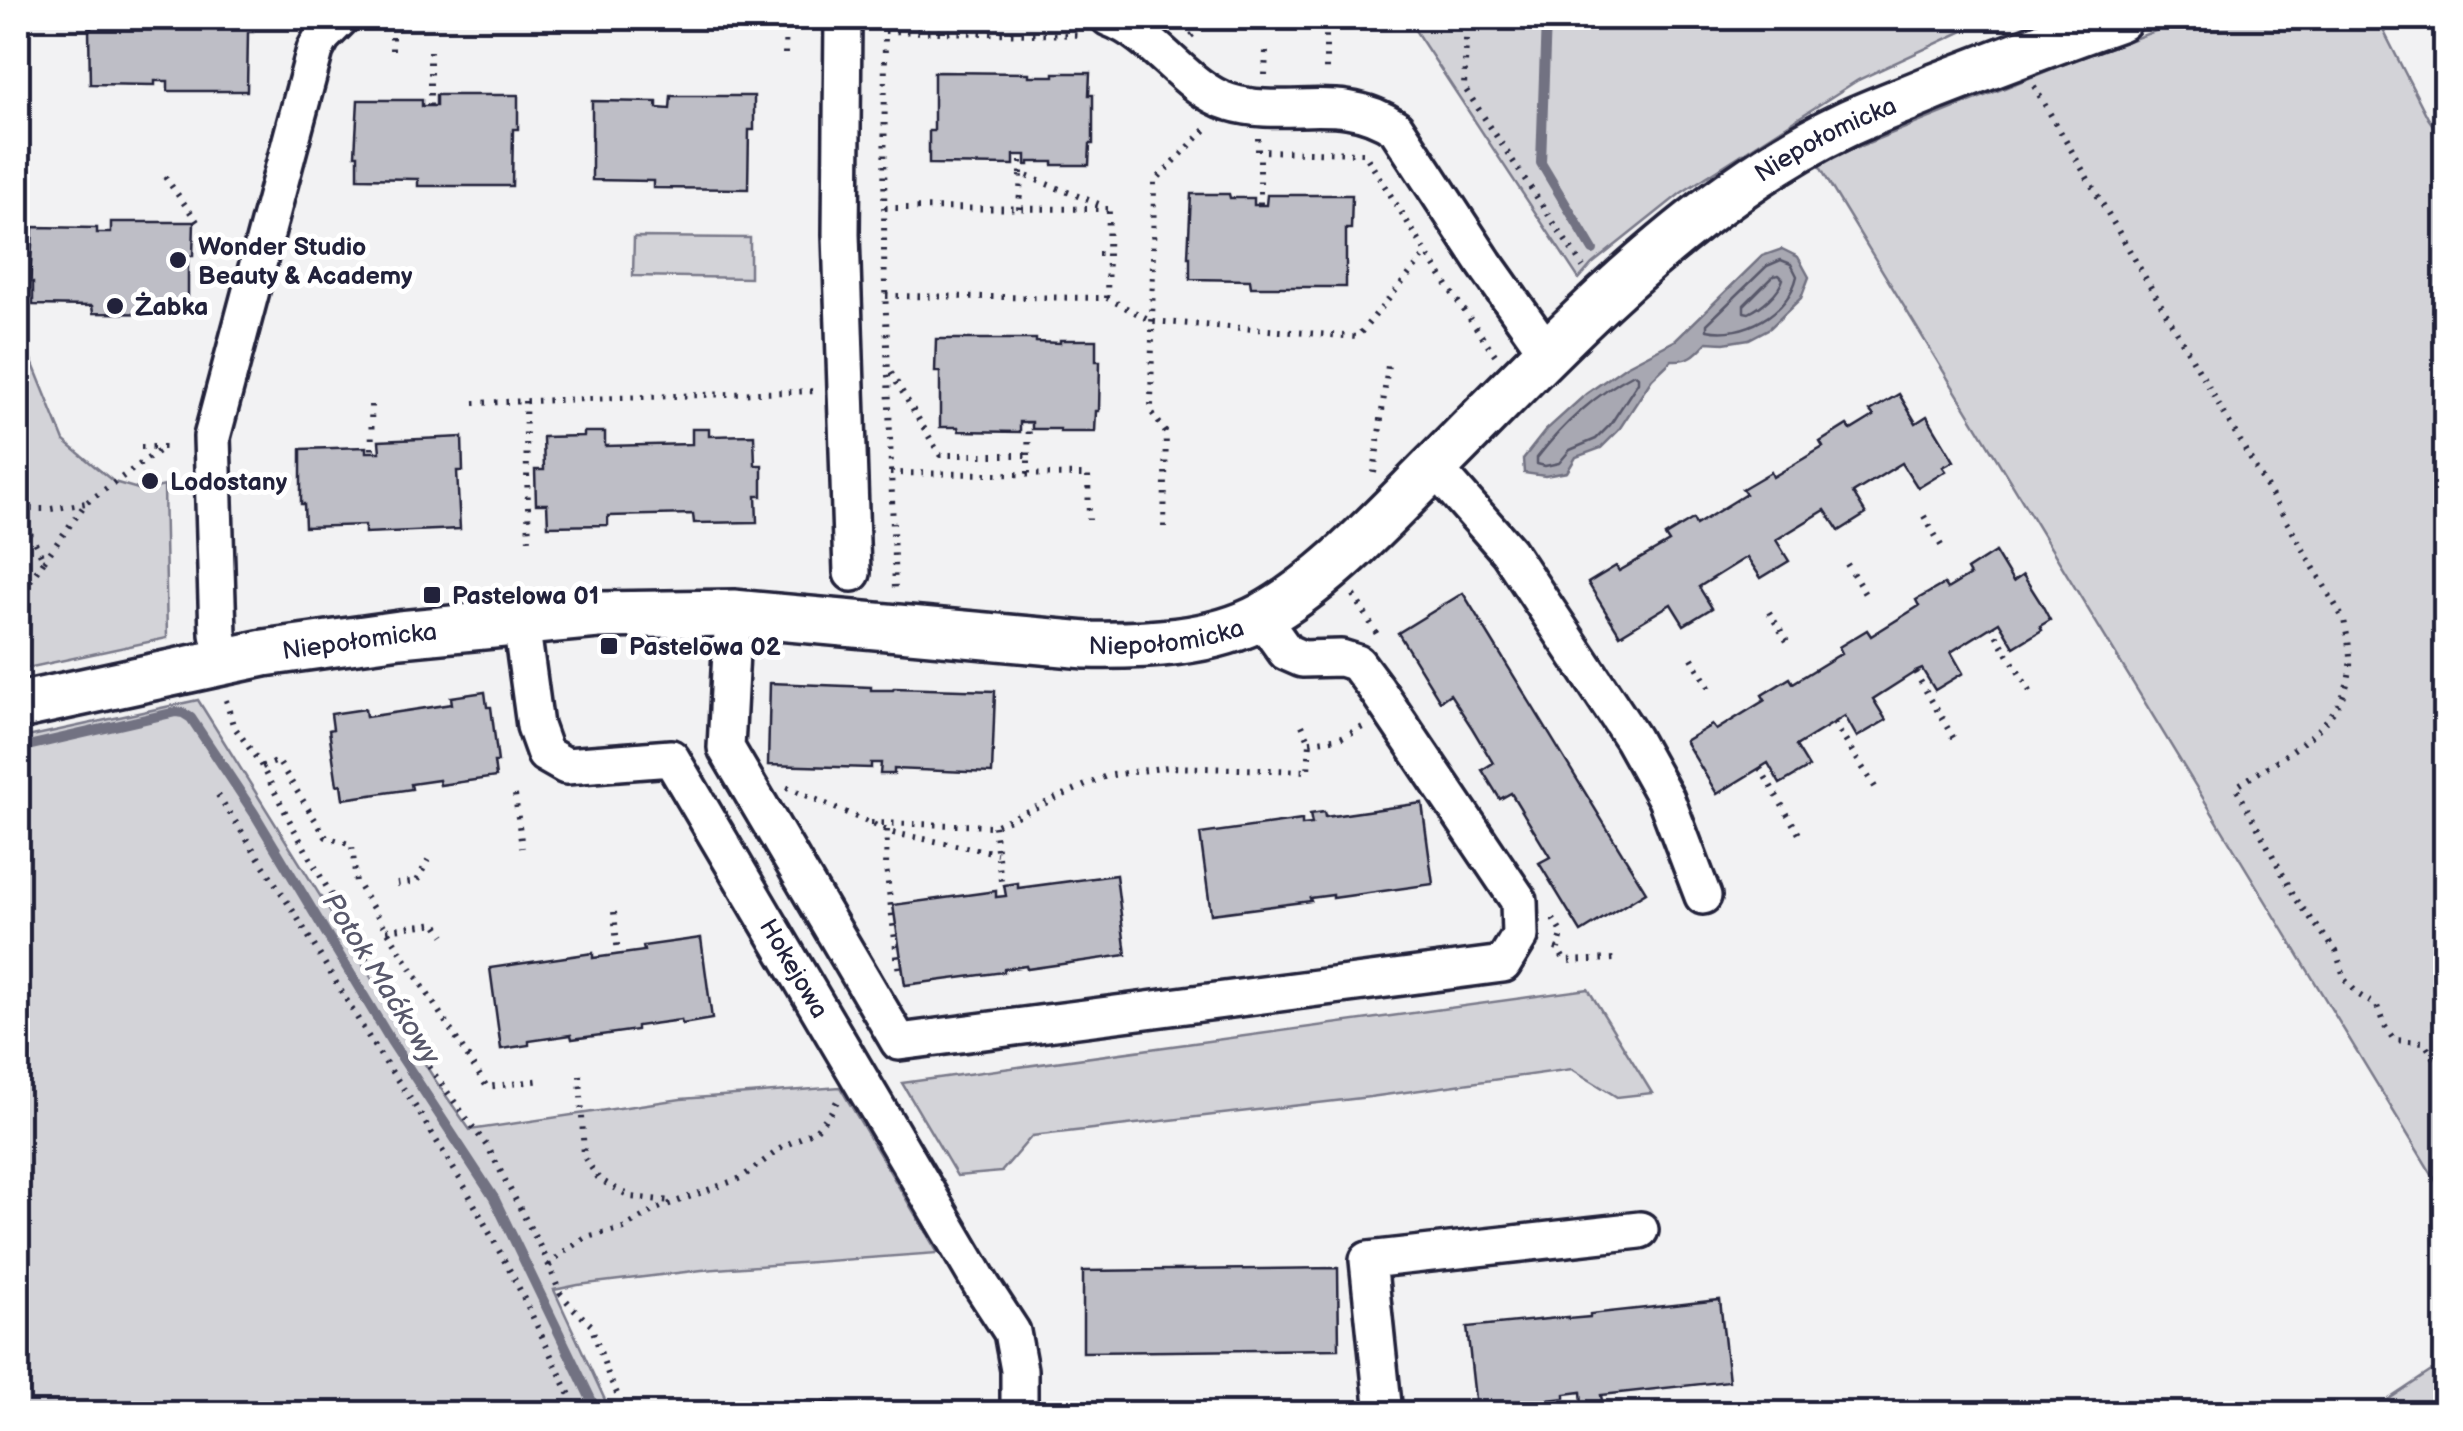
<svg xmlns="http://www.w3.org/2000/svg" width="2463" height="1431" font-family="'Balsamiq Sans',sans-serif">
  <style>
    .green { fill: #d3d3d8; stroke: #7a7a8a; stroke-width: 2.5 }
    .water { fill: #a8a8b2; stroke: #727282; stroke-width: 2.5 }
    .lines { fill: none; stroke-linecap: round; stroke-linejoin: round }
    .shore { stroke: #58586b; stroke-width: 2.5 }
    .stream { stroke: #727282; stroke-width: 10 }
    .building { fill: #bebec6; stroke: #22223b; stroke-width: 2.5 }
    .minor-casing { stroke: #22223b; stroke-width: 42 }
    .major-casing { stroke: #22223b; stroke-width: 52 }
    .path { stroke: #22223b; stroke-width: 6; stroke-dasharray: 2.5 8; stroke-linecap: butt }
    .minor { stroke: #fff; stroke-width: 35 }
    .major { stroke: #fff; stroke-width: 45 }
    .poi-dot { fill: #22223b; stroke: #fff; stroke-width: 4 }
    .labels { text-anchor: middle; stroke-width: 10; stroke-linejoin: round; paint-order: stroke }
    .street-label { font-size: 25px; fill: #22223b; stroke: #fff }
    .poi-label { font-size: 25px; font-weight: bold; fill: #22223b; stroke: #fff; text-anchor: start }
    .water-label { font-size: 28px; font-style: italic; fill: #58586b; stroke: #fff }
  </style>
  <rect width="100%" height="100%" fill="#f2f2f3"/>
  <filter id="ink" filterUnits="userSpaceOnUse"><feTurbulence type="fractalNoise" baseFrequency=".01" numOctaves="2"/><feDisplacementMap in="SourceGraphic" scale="20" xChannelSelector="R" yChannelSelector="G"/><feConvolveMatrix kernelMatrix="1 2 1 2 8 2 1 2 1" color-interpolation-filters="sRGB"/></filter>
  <g filter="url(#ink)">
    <!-- green -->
    <g class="green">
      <path d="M1407 18H1991L1858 80 1681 193 1592 264 1579 279Z"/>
      <path d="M2191 18H2377L2428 118 2445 142V1196L1832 188 1818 163 2059 66Z"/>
      <path d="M634 237 750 238V278L633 276Z"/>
      <path d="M18 327 64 441 114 482 145 491 164 486 167 638 18 670Z"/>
      <path d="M198 700 435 1080 470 1130 681 1099 840 1087 938 1253 702 1270 578 1285 554 1290 611 1413H18V739Z"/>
      <path d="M1588 989 1652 1093 1617 1097 1572 1069 1370 1097 1032 1136 1001 1172 957 1176 902 1083Z"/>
      <path d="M2445 1362V1413H2368Z"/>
    </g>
    <!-- water -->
    <path class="water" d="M1782 249 1798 257 1809 277 1801 298 1770 328 1749 339 1724 343 1707 342C1695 355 1690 361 1672 360L1652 379 1618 431 1601 448 1576 457 1567 472 1545 476 1524 473 1523 459 1545 431 1586 394 1626 366 1676 340 1762 256Z"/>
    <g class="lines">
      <!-- shore -->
      <g class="shore">
        <path d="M1781 260 1791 264 1797 276C1789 313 1743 338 1707 330V324L1767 266Z"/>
        <path d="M1779 275 1783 279C1779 293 1761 307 1749 313L1744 312V305L1773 276Z"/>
        <path d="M1634 374 1638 377V382L1610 425 1596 439 1570 450 1559 463 1545 466 1537 464V458C1562 425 1597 393 1634 374Z"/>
      </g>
      <!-- stream -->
      <g class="stream">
        <path d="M1546 18 1541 163 1593 250"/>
        <path d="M32 745 176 712 183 713 191 718 254 813 391 1041 494 1198 598 1414"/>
      </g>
    </g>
    <!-- building -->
    <g class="building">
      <path d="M92 18H253V32H248L247 91H168V81H155V85L90 84 89 29H91Z"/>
      <path d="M934 72 1029 73V76H1054V73H1090L1089 95H1093V144H1090L1089 165H1053V162H1029V165H1026V155H1014V165L929 164V131H934Z"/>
      <path d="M436 95H518V129H513L512 186H418V179L358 178V155H355L358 100H422V106H436Z"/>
      <path d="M671 96H754V130H749L748 189 653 188V181L592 180V101L657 102V108L670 109Z"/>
      <path d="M1191 194H1229L1230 198H1254V205H1266L1267 195H1352L1351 229H1346V287H1251L1250 280 1190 279V257H1188Z"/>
      <path d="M111 222H194L193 256H188V314L93 313 92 306 33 305V282H30L33 227 97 228V233H111Z"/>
      <path d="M936 339H1036V342L1060 343V340H1096V361H1100L1099 411H1096L1095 432H1060V429H1032V422H1020V432L959 431 958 427H940V372H935Z"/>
      <path d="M1899 394 1916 423 1927 416 1954 461 1943 467 1946 471 1918 488 1902 463 1853 493 1866 514 1839 531 1825 510 1776 540 1789 561 1761 578 1747 557 1699 587 1712 608 1684 625 1671 604 1620 635 1588 583 1616 566 1619 571 1669 542 1665 536 1693 519 1696 525 1746 494 1742 489 1771 472 1773 477 1823 447 1820 442 1847 425 1851 430 1874 416 1870 411Z"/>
      <path d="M692 429H709V436L754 435 755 465H762V496H756L757 522 694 523 693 514 608 516V525L548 526 547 504H536L535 470H544L543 437 584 436V432H605V446L692 444Z"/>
      <path d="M462 437 463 471H457L460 529 365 533V525L305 527 304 504H301V449L366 447V452H380L379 441Z"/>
      <path d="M1995 552 2013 582 2023 575 2042 605 2050 620 2040 626 2042 630 2014 647 1999 622 1951 652 1963 673 1935 690 1922 669 1915 672 1873 699 1886 720 1857 737 1845 716 1796 746 1809 767 1780 784 1768 763 1717 794 1685 741 1712 725 1716 730 1765 700 1762 695 1790 678 1793 683 1842 653 1839 647 1867 630 1871 636 1919 606 1916 600 1944 584 1947 589 1970 575 1967 570Z"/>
      <path d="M1463 593 1646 892 1581 932 1539 863 1550 857 1511 793 1500 799 1482 770 1493 763 1472 728 1450 694 1440 701 1398 633Z"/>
      <path d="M770 683 871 687V690H893L894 688 995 691 992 773 894 769V774H880L881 763H871V768L768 765Z"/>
      <path d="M485 692 487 707H491L498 762H494L496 777 440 785 439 780 411 784 412 789 343 799 341 784 337 785 329 730 333 729 331 714 365 709 366 717 452 704 451 697Z"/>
      <path d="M1422 803 1433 884 1333 898V895L1310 898 1311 901 1211 914 1200 834 1302 820V825L1312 824 1310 814 1324 812 1325 817Z"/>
      <path d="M1116 875 1126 955 1027 969 1026 966 1004 969V972L905 985 893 905 996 891V897L1006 896 1004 885 1018 883V888Z"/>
      <path d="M701 938 712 1019 682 1024 681 1020 637 1026V1030L572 1039 571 1035 529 1041V1045L501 1049 490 968 593 953V958L644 951 643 946Z"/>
      <path d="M1338 1268 1339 1349 1083 1352V1271Z"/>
      <path d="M1720 1300 1729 1381 1601 1395 1602 1401 1582 1403 1581 1392 1565 1394V1398L1476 1408 1467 1327 1568 1317V1319L1590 1317V1314Z"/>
      <path d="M792 1401 835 1402 834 1405 854 1406V1413L865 1414H791Z"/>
      <path d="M885 1403 929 1404 928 1414H866L867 1406H885Z"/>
    </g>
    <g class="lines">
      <defs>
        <g id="minor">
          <path d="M843 18 841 234 852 573"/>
          <path d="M1109 18C1156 35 1186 89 1229 102 1287 120 1341 90 1396 128L1485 264 1548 353"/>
          <path d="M1434 467 1508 551 1632 738 1666 799 1703 896"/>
          <path d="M733 613 726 748 899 1042 1503 964 1520 936 1519 901 1377 690 1357 663 1341 658 1302 659 1286 652 1261 617"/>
          <path id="s1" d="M521 622 535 726 545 754 566 766 671 758 982 1286 1012 1332 1019 1370V1414"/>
          <path d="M224 660 218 634 212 437 315 50 322 37 341 18"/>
          <path d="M1384 1414 1368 1260 1640 1230"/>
        </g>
        <g id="major">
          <path id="s2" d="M18 706 264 653 400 634 598 615 733 613 1086 645C1143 646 1212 644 1263 616 1326 581 1383 518 1434 467 1530 371 1623 270 1734 191 1769 166 1806 143 1844 125 1874 111 1905 100 1935 87 1996 63 2057 40 2119 18"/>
        </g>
      </defs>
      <!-- minor casing -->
      <use href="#minor" class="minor-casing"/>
      <!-- major casing -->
      <use href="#major" class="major-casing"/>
      <!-- path -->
      <g class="path">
        <path d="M885 18 884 254 895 590"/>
        <path d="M1315 18 1326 32V76"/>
        <path d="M1467 18 1464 87 1583 267"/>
        <path d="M885 31 1084 35"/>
        <path d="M1191 36 1214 18"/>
        <path d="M392 50V18"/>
        <path d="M785 54 786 18"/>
        <path d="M1265 75 1266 51"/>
        <path d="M2034 86 2344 620C2347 636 2351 651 2350 667 2346 727 2280 757 2236 787L2296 899 2336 951 2345 980 2359 995 2377 1006 2384 1025 2394 1040 2424 1042 2434 1057 2446 1062"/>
        <path d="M430 106V50"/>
        <path d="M1258 138V151L1364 153 1452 293 1496 356"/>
        <path d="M1021 174V155"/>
        <path d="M165 177 201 227"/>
        <path d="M1260 204V152"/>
        <path d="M885 208 1109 209"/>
        <path d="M1019 209 1021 174 1104 206"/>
        <path d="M1098 254H1108"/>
        <path d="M886 296 1107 298 1152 321 1357 337 1427 253"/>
        <path d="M1107 298 1109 209"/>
        <path d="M891 373 940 455H1028V475"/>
        <path d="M525 401 529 543"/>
        <path d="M474 403 817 391"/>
        <path d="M371 405 372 452"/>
        <path d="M141 447H169"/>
        <path d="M1028 455 1029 422"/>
        <path d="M890 473 1088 475 1089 520"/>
        <path d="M1374 473 1388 365"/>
        <path d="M1924 516 1942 547"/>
        <path d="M1164 527 1166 433 1151 411 1154 182 1206 129 1211 128"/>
        <path d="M44 561 86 503 164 447"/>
        <path d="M1847 564 1865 594"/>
        <path d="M1354 595 1378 636"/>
        <path d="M18 598 44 561 18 509H51L86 503"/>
        <path d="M1769 612 1788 643"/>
        <path d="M1991 626 2031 693"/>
        <path d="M1692 658 1711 691"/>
        <path d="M1915 672 1954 739"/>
        <path d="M226 700 233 725 260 763 294 829 407 1030 432 1071 489 1149 546 1258 560 1293 572 1307 591 1325 609 1377 627 1414"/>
        <path d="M1834 723 1875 787"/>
        <path d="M1310 742 1340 738 1365 726"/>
        <path d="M262 767 278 761 326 837 352 845 356 883"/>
        <path d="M1760 768 1799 834"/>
        <path d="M787 787 893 833 997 853"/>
        <path d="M218 795 297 917 374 1046 412 1101 466 1189 517 1284 579 1414"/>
        <path d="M515 795 522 848"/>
        <path d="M871 823 994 826 1106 776 1168 767 1308 771 1310 742 1300 721"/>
        <path d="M994 826 1001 881"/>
        <path d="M887 830 886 867 899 973"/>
        <path d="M397 884 417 881 428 860"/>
        <path d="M360 888 487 1087 543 1080"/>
        <path d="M614 912 618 955"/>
        <path d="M1553 919 1562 934 1558 949"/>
        <path d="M387 930 436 923 444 935"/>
        <path d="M1555 948 1558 949 1565 961 1615 959"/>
        <path d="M580 1075 584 1157 599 1179 631 1197 672 1201"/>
        <path d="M549 1266 562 1253 586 1237 624 1228 656 1209 741 1178 784 1146 816 1130 831 1112 837 1101"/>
      </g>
      <!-- minor -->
      <use href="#minor" class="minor"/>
      <!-- major -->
      <use href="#major" class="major"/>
    </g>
  </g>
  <!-- markers -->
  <g class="poi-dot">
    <circle cx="178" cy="260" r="10"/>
    <circle cx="115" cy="306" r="10"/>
    <circle cx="150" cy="481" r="10"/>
    <rect x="422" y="585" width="20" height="20" rx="5"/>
    <rect x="599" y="636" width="20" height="20" rx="5"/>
  </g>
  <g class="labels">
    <!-- street labels -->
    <g class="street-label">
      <text dy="9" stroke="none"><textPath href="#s2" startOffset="2000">Niepołomicka</textPath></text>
      <text dy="9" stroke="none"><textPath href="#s2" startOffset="1158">Niepołomicka</textPath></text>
      <text dy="9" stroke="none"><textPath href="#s2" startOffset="348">Niepołomicka</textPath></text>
      <text dy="9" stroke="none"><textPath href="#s1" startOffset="508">Hokejowa</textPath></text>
    </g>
    <!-- poi labels -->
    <g class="poi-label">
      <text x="198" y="255">Wonder Studio<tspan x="198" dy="29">Beauty &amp; Academy</tspan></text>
      <text x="135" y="315">Żabka</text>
      <text x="170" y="490">Lodostany</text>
      <text x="452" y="604">Pastelowa 01</text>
      <text x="629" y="655">Pastelowa 02</text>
    </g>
    <!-- water labels -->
    <g class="water-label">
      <text transform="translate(382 978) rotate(58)" y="10">Potok Maćkowy</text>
    </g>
  </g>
  <!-- margin -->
  <rect width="2463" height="1431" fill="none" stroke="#fff" stroke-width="60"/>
  <rect x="30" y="30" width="2403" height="1371" fill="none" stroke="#22223b" stroke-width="4" filter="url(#ink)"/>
</svg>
